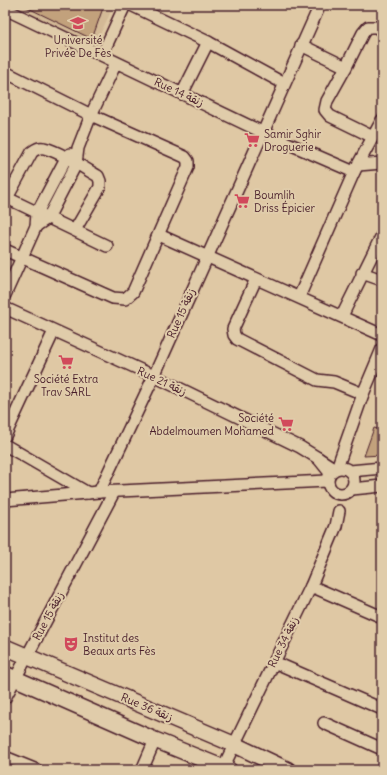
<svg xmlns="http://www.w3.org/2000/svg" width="387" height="775" font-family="Delius,'Playpen Sans Arabic',sans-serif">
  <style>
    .built { fill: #d3b996 }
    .building { fill: #c2a17c; stroke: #4a1f2b }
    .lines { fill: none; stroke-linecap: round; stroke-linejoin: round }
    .street-casing { stroke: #4a1f2b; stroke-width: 14 }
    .secondary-casing { stroke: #4a1f2b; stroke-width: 18 }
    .street { stroke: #e0ccaa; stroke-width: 11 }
    .secondary { stroke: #e0ccaa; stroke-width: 15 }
    .labels { text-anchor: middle; stroke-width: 4; stroke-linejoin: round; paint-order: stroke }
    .poi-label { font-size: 11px; fill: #4a1f2b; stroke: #e0ccaa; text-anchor: start }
    .street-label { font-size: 11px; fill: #4a1f2b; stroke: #e0ccaa }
  </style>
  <rect width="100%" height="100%" fill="#dfc8a4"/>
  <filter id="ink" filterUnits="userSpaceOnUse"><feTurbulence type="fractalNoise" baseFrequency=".025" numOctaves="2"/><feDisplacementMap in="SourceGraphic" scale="8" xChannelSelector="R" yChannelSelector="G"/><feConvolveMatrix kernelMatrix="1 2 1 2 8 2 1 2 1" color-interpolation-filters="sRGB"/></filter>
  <g filter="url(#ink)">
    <!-- built -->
    <path class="built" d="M5 5H114L94 47Z"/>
    <!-- building -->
    <g class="building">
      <path d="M22 5H104L92 39Z"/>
      <path d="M374 428 382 430V455L364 456Z"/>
    </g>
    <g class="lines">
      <defs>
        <g id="street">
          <path d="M131 5 208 42 283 83"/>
          <path d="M5 9 262 132 354 172"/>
          <path d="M301 45 346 67"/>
          <path d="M102 55 125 5"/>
          <path d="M5 72 91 115 185 157 188 161V167L133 292 125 299 113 298 5 250"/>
          <path d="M182 94 208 42"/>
          <path d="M373 137 330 116 325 110 327 101 346 67 363 33 368 27H376L382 31"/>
          <path d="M358 165 382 163"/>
          <path d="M5 197 107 246"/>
          <path d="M7 198 32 152C36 149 39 147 44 148 61 152 82 167 98 176L100 181V187L75 230"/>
          <path d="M36 226 48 218 76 164 78 148 91 115 116 63"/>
          <path d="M159 235 382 335"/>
          <path d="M362 273 382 280"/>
          <path d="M256 279 233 329 234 335 237 339 317 380 334 382 363 394"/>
          <path d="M5 295 36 226 37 213 66 158 70 154"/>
          <path d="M299 297 354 172 382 120"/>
          <path d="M5 308 154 376 300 447 318 458"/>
          <path d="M342 316 382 235"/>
          <path d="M5 436 54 331"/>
          <path d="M5 445 88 493"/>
          <circle cx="341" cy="481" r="13"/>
          <path d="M337 468 363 394 382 349"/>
          <path d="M350 471 382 468"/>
          <path d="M330 473 318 458 335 469"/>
          <path d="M352 489 382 486"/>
          <path d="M99 492 154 376 320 5"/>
          <path d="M5 500 99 492 327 481"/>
          <path d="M311 586 382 617"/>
          <path d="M274 662 382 709"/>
          <path d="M5 698 114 492"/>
          <path d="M324 723 382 749"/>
          <path d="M5 757 37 770"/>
          <path d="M142 770 155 740"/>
          <path d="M222 770 311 586 336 526 339 511"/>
        </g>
        <g id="secondary">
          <path d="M5 647 233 744 288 770"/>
          <path d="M5 674 155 740 229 770"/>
        </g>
      </defs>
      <!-- street casing -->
      <use href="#street" class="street-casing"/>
      <!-- secondary casing -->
      <use href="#secondary" class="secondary-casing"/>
      <!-- street -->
      <use href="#street" class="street"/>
      <!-- secondary -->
      <use href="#secondary" class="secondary"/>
    </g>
  </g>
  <!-- icons -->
  <defs>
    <symbol id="school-bare" viewBox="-9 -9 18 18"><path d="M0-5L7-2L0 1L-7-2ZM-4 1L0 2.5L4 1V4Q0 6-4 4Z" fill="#d1495b" stroke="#e0ccaa" stroke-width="2.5" paint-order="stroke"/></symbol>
    <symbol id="supermarket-bare" viewBox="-9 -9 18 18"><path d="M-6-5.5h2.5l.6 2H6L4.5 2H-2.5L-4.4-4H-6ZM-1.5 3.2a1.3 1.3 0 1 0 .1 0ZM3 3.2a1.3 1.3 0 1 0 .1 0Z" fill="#d1495b" stroke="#e0ccaa" stroke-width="2.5" paint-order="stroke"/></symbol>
    <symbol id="theatre-bare" viewBox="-9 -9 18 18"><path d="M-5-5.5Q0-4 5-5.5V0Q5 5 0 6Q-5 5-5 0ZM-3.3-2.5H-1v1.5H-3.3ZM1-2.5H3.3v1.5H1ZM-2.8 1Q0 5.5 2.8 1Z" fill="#d1495b" stroke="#e0ccaa" stroke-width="2.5" paint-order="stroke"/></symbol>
  </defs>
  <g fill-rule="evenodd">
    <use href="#school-bare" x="67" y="12" width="22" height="22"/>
    <use href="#supermarket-bare" x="241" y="129" width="22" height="22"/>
    <use href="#supermarket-bare" x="231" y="190" width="22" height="22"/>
    <use href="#supermarket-bare" x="55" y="351" width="22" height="22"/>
    <use href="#supermarket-bare" x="275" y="413" width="22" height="22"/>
    <use href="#theatre-bare" x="60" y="633" width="22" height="22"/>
  </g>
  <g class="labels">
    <!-- poi labels -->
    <g class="poi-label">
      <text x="78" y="44" text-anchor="middle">Université<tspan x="78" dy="13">Privée De Fès</tspan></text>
      <text x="264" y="138">Samir Sghir<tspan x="264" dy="13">Droguerie</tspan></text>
      <text x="254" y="199">Boumlih<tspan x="254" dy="13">Driss Épicier</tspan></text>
      <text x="66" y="383" text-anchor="middle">Société Extra<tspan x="66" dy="13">Trav SARL</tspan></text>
      <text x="274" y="422" text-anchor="end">Société<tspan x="274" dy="13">Abdelmoumen Mohamed</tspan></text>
      <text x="83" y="642">Institut des<tspan x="83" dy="13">Beaux arts Fès</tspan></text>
    </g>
    <!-- street labels -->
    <g class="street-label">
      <text transform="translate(179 92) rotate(25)" y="4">Rue 14 زنقة</text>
      <text transform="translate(181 313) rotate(-66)" y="4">Rue 15 زنقة</text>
      <text transform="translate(162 381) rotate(25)" y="4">Rue 21 زنقة</text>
      <text transform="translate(48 616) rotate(-62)" y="4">Rue 15 زنقة</text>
      <text transform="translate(283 642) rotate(-64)" y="4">Rue 34 زنقة</text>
      <text transform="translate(147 707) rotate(23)" y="4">Rue 36 زنقة</text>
    </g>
  </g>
  <!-- margin -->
  <rect width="387" height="775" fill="none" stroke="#e0ccaa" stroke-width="20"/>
  <rect x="10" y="10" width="367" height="755" fill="none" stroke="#4a1f2b" stroke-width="1.5" filter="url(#ink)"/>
</svg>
